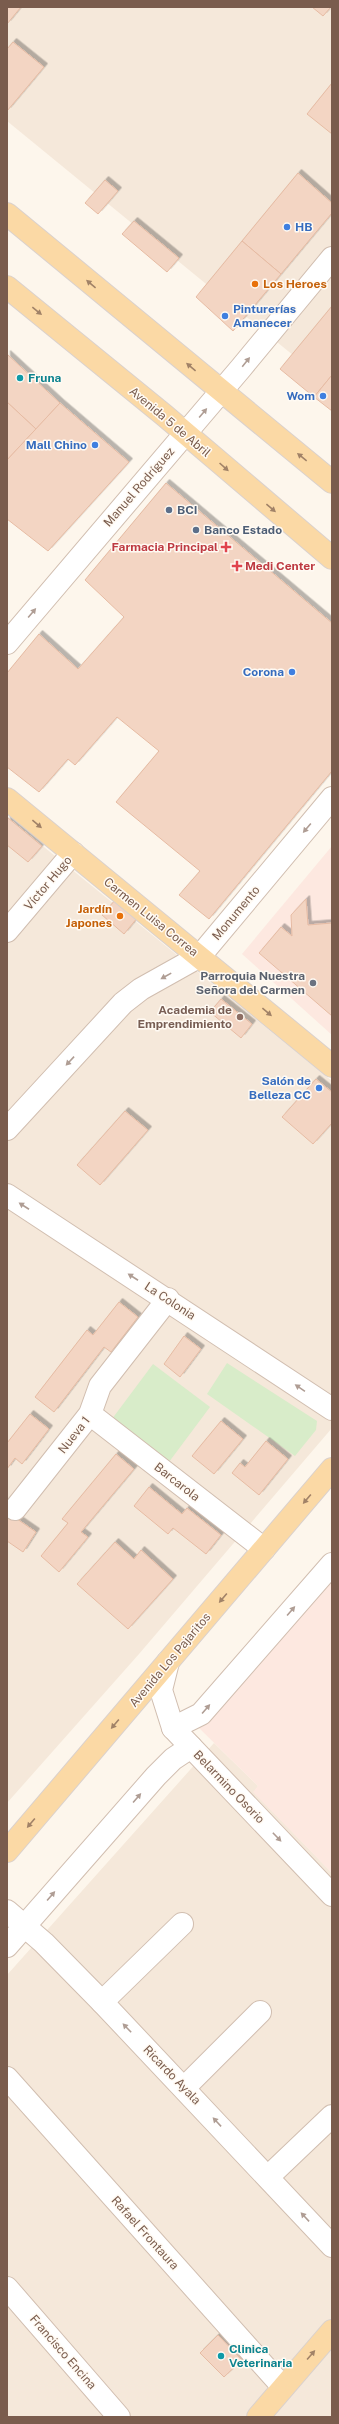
<svg xmlns="http://www.w3.org/2000/svg" width="339" height="2424" font-family="'Public Sans',sans-serif">
  <style>
    .residential { fill: #f5e8da }
    .commercial { fill: #fde8e0 }
    .green { fill: #d8ecc9 }
    .building { fill: #f3d5c3; stroke: #e6bba3; filter: url(#shadow) }
    .lines { fill: none; stroke-linecap: round; stroke-linejoin: round }
    .minor-casing { stroke: #d1beb0; stroke-width: 24 }
    .major-casing { stroke: #dad1cd; stroke-width: 24 }
    .minor { stroke: #fff; stroke-width: 22 }
    .major { stroke: #fbd9a5; stroke-width: 22 }
    .oneway { fill: #a18267 }
    .oneway2 { fill: #af9d94 }
    .shop-dot { fill: #3f7fe0; stroke: #fffaf3; stroke-width: 1.5 }
    .food-dot { fill: #e8710a; stroke: #fffaf3; stroke-width: 1.5 }
    .culture-dot { fill: #0f9aa8; stroke: #fffaf3; stroke-width: 1.5 }
    .service-dot { fill: #5c6f8a; stroke: #fffaf3; stroke-width: 1.5 }
    .health-dot { fill: #e0444e; stroke: #fffaf3; stroke-width: 1.5 }
    .worship-dot { fill: #6b7280; stroke: #fffaf3; stroke-width: 1.5 }
    .education-dot { fill: #8d6e63; stroke: #fffaf3; stroke-width: 1.5 }
    .labels { text-anchor: middle; stroke-width: 3; stroke-linejoin: round; paint-order: stroke }
    .shop-label { font-size: 12px; font-weight: bold; fill: #366cbe; stroke: #fffaf3; text-anchor: end }
    .food-label { font-size: 12px; font-weight: bold; fill: #c56008; stroke: #fffaf3; text-anchor: start }
    .culture-label { font-size: 12px; font-weight: bold; fill: #0d838f; stroke: #fffaf3; text-anchor: start }
    .street-label { font-size: 12px; fill: #7a5c4d; stroke: #fffaf3 }
    .service-label { font-size: 12px; font-weight: bold; fill: #4e5e75; stroke: #fffaf3; text-anchor: start }
    .health-label { font-size: 12px; font-weight: bold; fill: #be3a42; stroke: #fffaf3; text-anchor: end }
    .worship-label { font-size: 12px; font-weight: bold; fill: #5b616d; stroke: #fffaf3; text-anchor: end }
    .education-label { font-size: 12px; font-weight: bold; fill: #785e54; stroke: #fffaf3; text-anchor: end }
  </style>
  <defs>
    <filter id="shadow"><feDropShadow dx="3.5" dy="-3.5" stdDeviation="0" flood-color="#0004"/></filter>
  </defs>
  <rect width="100%" height="100%" fill="#fdf6ec"/>
  <!-- residential -->
  <g class="residential">
    <path d="M7 7H332V387L7 121Z"/>
    <path d="M7 817 332 1081V1428L139 1654 7 1803Z"/>
    <path d="M214 1743 258 1786 254 1792 332 1873V2417H7V1975Z"/>
  </g>
  <!-- commercial -->
  <g class="commercial">
    <path d="M332 846V1035L242 954Z"/>
    <path d="M332 1574V1873L253 1792 258 1786 199 1728Z"/>
  </g>
  <!-- green -->
  <g class="green">
    <path d="M227 1363 317 1421 316 1430 295 1456 207 1394Z"/>
    <path d="M153 1364 210 1407 166 1466 109 1423Z"/>
  </g>
  <!-- building -->
  <g class="building">
    <path d="M7 7H21L7 24Z"/>
    <path d="M312 7H331L323 16Z"/>
    <path d="M13 42 44 67 7 111V49Z"/>
    <path d="M332 83V134L307 114Z"/>
    <path d="M298 173 332 203V213L281 274 242 241Z"/>
    <path d="M105 180 118 191 98 214 85 203Z"/>
    <path d="M134 221 179 258 167 272 122 234Z"/>
    <path d="M242 241 281 274 233 331 196 297Z"/>
    <path d="M332 306V375L314 397 280 369Z"/>
    <path d="M7 354 60 403 36 429 7 402Z"/>
    <path d="M332 375V411L314 397Z"/>
    <path d="M7 402 36 429 7 460Z"/>
    <path d="M60 403 129 462 48 551 7 519V460Z"/>
    <path d="M166 483 332 623V771L209 919 179 895 200 871 116 802 159 751 117 717 75 765 68 759 39 792 7 767V673L39 634 78 669 124 617 85 580Z"/>
    <path d="M7 817 42 846 28 862 7 845Z"/>
    <path d="M116 899 138 917 124 934 102 915Z"/>
    <path d="M306 899 308 925 332 923V1016L259 953 281 927 292 936 291 915Z"/>
    <path d="M221 999 252 1024 241 1038 210 1012Z"/>
    <path d="M316 1079 332 1092V1123L313 1144 282 1117Z"/>
    <path d="M125 1111 148 1130 100 1185 77 1165Z"/>
    <path d="M119 1302 138 1317 111 1352 104 1347 54 1412 35 1397 87 1330 93 1335Z"/>
    <path d="M184 1336 201 1349 180 1377 164 1364Z"/>
    <path d="M30 1414 49 1429 22 1464 15 1458 7 1469V1443Z"/>
    <path d="M221 1421 243 1439 214 1474 192 1456Z"/>
    <path d="M266 1441 288 1459 259 1495 232 1473 240 1463 245 1467Z"/>
    <path d="M116 1454 134 1469 81 1532 88 1537 59 1572 41 1556 68 1523 62 1519Z"/>
    <path d="M149 1487 182 1514 187 1508 221 1535 206 1554 173 1528 168 1534 134 1506Z"/>
    <path d="M7 1512 36 1532 23 1552 7 1541Z"/>
    <path d="M115 1542 134 1559 141 1550 173 1579 128 1629 77 1584Z"/>
    <path d="M218 2335 242 2360 224 2377 200 2353Z"/>
  </g>
  <g class="lines">
    <defs>
      <g id="minor">
        <path d="M7 643 241 368 332 258"/>
        <path d="M7 931 73 853"/>
        <path d="M7 1129 123 1003 141 989 200 956 332 798"/>
        <path d="M7 1195 332 1409"/>
        <path d="M90 1414 264 1549"/>
        <path d="M15 1509 90 1414 100 1386 168 1299"/>
        <path d="M168 1662 161 1690 173 1728 332 1895"/>
        <path d="M173 1728 201 1714 332 1564"/>
        <path d="M7 1911 44 1943 102 2002 332 2246"/>
        <path d="M7 1946 156 1776 173 1759 191 1747"/>
        <path d="M102 2002 182 1924"/>
        <path d="M7 2078 283 2387"/>
        <path d="M184 2088 260 2012"/>
        <path d="M268 2177 332 2116"/>
        <path d="M7 2288 119 2417"/>
      </g>
      <g id="major">
        <path d="M7 214 332 482"/>
        <path d="M7 287 164 415 332 558"/>
        <path d="M7 799 332 1066"/>
        <path d="M7 1851 332 1469"/>
        <path d="M258 2417 332 2331"/>
      </g>
    </defs>
    <!-- minor casing -->
    <use href="#minor" class="minor-casing"/>
    <!-- major casing -->
    <use href="#major" class="major-casing"/>
    <!-- minor -->
    <use href="#minor" class="minor"/>
    <!-- major -->
    <use href="#major" class="major"/>
  </g>
  <!-- one-way arrows -->
  <defs><path id="oneway-solid" d="M-6-.8H1V-3.2L6.5 0L1 3.2V.8H-6Z"/></defs>
  <g class="oneway">
    <use href="#oneway-solid" transform="translate(91 284) rotate(-140)"/>
    <use href="#oneway-solid" transform="translate(37 311) rotate(39)"/>
    <use href="#oneway-solid" transform="translate(191 367) rotate(-140)"/>
    <use href="#oneway-solid" transform="translate(302 457) rotate(-141)"/>
    <use href="#oneway-solid" transform="translate(224 467) rotate(42)"/>
    <use href="#oneway-solid" transform="translate(271 508) rotate(40)"/>
    <use href="#oneway-solid" transform="translate(37 824) rotate(40)"/>
    <use href="#oneway-solid" transform="translate(267 1012) rotate(40)"/>
    <use href="#oneway-solid" transform="translate(307 1499) rotate(130)"/>
    <use href="#oneway-solid" transform="translate(223 1598) rotate(130)"/>
    <use href="#oneway-solid" transform="translate(115 1724) rotate(130)"/>
    <use href="#oneway-solid" transform="translate(31 1823) rotate(130)"/>
    <use href="#oneway-solid" transform="translate(311 2355) rotate(-49)"/>
  </g>
  <g class="oneway2">
    <use href="#oneway-solid" transform="translate(246 362) rotate(-51)"/>
    <use href="#oneway-solid" transform="translate(203 413) rotate(-50)"/>
    <use href="#oneway-solid" transform="translate(32 613) rotate(-50)"/>
    <use href="#oneway-solid" transform="translate(307 828) rotate(130)"/>
    <use href="#oneway-solid" transform="translate(166 976) rotate(151)"/>
    <use href="#oneway-solid" transform="translate(70 1061) rotate(133)"/>
    <use href="#oneway-solid" transform="translate(24 1206) rotate(-147)"/>
    <use href="#oneway-solid" transform="translate(133 1277) rotate(-147)"/>
    <use href="#oneway-solid" transform="translate(300 1388) rotate(-146)"/>
    <use href="#oneway-solid" transform="translate(291 1611) rotate(-49)"/>
    <use href="#oneway-solid" transform="translate(206 1709) rotate(-49)"/>
    <use href="#oneway-solid" transform="translate(137 1798) rotate(-49)"/>
    <use href="#oneway-solid" transform="translate(277 1837) rotate(46)"/>
    <use href="#oneway-solid" transform="translate(51 1896) rotate(-49)"/>
    <use href="#oneway-solid" transform="translate(127 2028) rotate(-134)"/>
    <use href="#oneway-solid" transform="translate(217 2122) rotate(-133)"/>
    <use href="#oneway-solid" transform="translate(305 2217) rotate(-133)"/>
  </g>
  <!-- markers -->
  <g class="shop-dot">
    <circle cx="287" cy="227" r="4"/>
    <circle cx="225" cy="316" r="4"/>
    <circle cx="323" cy="396" r="4"/>
    <circle cx="95" cy="445" r="4"/>
    <circle cx="292" cy="672" r="4"/>
    <circle cx="319" cy="1088" r="4"/>
  </g>
  <g class="food-dot">
    <circle cx="255" cy="284" r="4"/>
    <circle cx="120" cy="916" r="4"/>
  </g>
  <g class="culture-dot">
    <circle cx="20" cy="378" r="4"/>
    <circle cx="221" cy="2356" r="4"/>
  </g>
  <g class="service-dot">
    <circle cx="169" cy="510" r="4"/>
    <circle cx="196" cy="530" r="4"/>
  </g>
  <g class="health-dot">
    <path d="M224 541h4v4h4v4h-4v4h-4v-4h-4v-4h4z"/>
    <path d="M235 560h4v4h4v4h-4v4h-4v-4h-4v-4h4z"/>
  </g>
  <circle class="worship-dot" cx="313" cy="983" r="4"/>
  <circle class="education-dot" cx="240" cy="1017" r="4"/>
  <g class="labels">
    <!-- shop labels -->
    <g class="shop-label">
      <text x="295" y="231" text-anchor="start">HB</text>
      <text x="233" y="313" text-anchor="start">Pinturerías<tspan x="233" dy="14">Amanecer</tspan></text>
      <text x="315" y="400">Wom</text>
      <text x="87" y="449">Mall Chino</text>
      <text x="284" y="676">Corona</text>
      <text x="311" y="1085">Salón de<tspan x="311" dy="14">Belleza CC</tspan></text>
    </g>
    <!-- food labels -->
    <g class="food-label">
      <text x="263" y="288">Los Heroes</text>
      <text x="112" y="913" text-anchor="end">Jardín<tspan x="112" dy="14">Japones</tspan></text>
    </g>
    <!-- culture labels -->
    <g class="culture-label">
      <text x="28" y="382">Fruna</text>
      <text x="229" y="2353">Clinica<tspan x="229" dy="14">Veterinaria</tspan></text>
    </g>
    <!-- street labels -->
    <g class="street-label">
      <text transform="translate(170 422) rotate(40)" y="4">Avenida 5 de Abril</text>
      <text transform="translate(139 487) rotate(-49)" y="4">Manuel Rodríguez</text>
      <text transform="translate(48 883) rotate(-50)" y="4">Víctor Hugo</text>
      <text transform="translate(236 913) rotate(-50)" y="4">Monumento</text>
      <text transform="translate(151 917) rotate(39)" y="4">Carmen Luisa Correa</text>
      <text transform="translate(170 1301) rotate(33)" y="4">La Colonia</text>
      <text transform="translate(74 1435) rotate(-52)" y="4">Nueva 1</text>
      <text transform="translate(177 1482) rotate(38)" y="4">Barcarola</text>
      <text transform="translate(170 1660) rotate(-50)" y="4">Avenida Los Pajaritos</text>
      <text transform="translate(229 1787) rotate(46)" y="4">Belarmino Osorio</text>
      <text transform="translate(172 2075) rotate(46)" y="4">Ricardo Ayala</text>
      <text transform="translate(145 2233) rotate(48)" y="4">Rafael Frontaura</text>
      <text transform="translate(63 2352) rotate(49)" y="4">Francisco Encina</text>
    </g>
    <!-- service labels -->
    <g class="service-label">
      <text x="177" y="514">BCI</text>
      <text x="204" y="534">Banco Estado</text>
    </g>
    <!-- health labels -->
    <g class="health-label">
      <text x="218" y="551">Farmacia Principal</text>
      <text x="245" y="570" text-anchor="start">Medi Center</text>
    </g>
    <!-- worship labels -->
    <g class="worship-label">
      <text x="305" y="980">Parroquia Nuestra<tspan x="305" dy="14">Señora del Carmen</tspan></text>
    </g>
    <!-- education labels -->
    <g class="education-label">
      <text x="232" y="1014">Academia de<tspan x="232" dy="14">Emprendimiento</tspan></text>
    </g>
  </g>
  <!-- border -->
  <rect width="339" height="2424" fill="none" stroke="#7a5c4d" stroke-width="16"/>
</svg>
